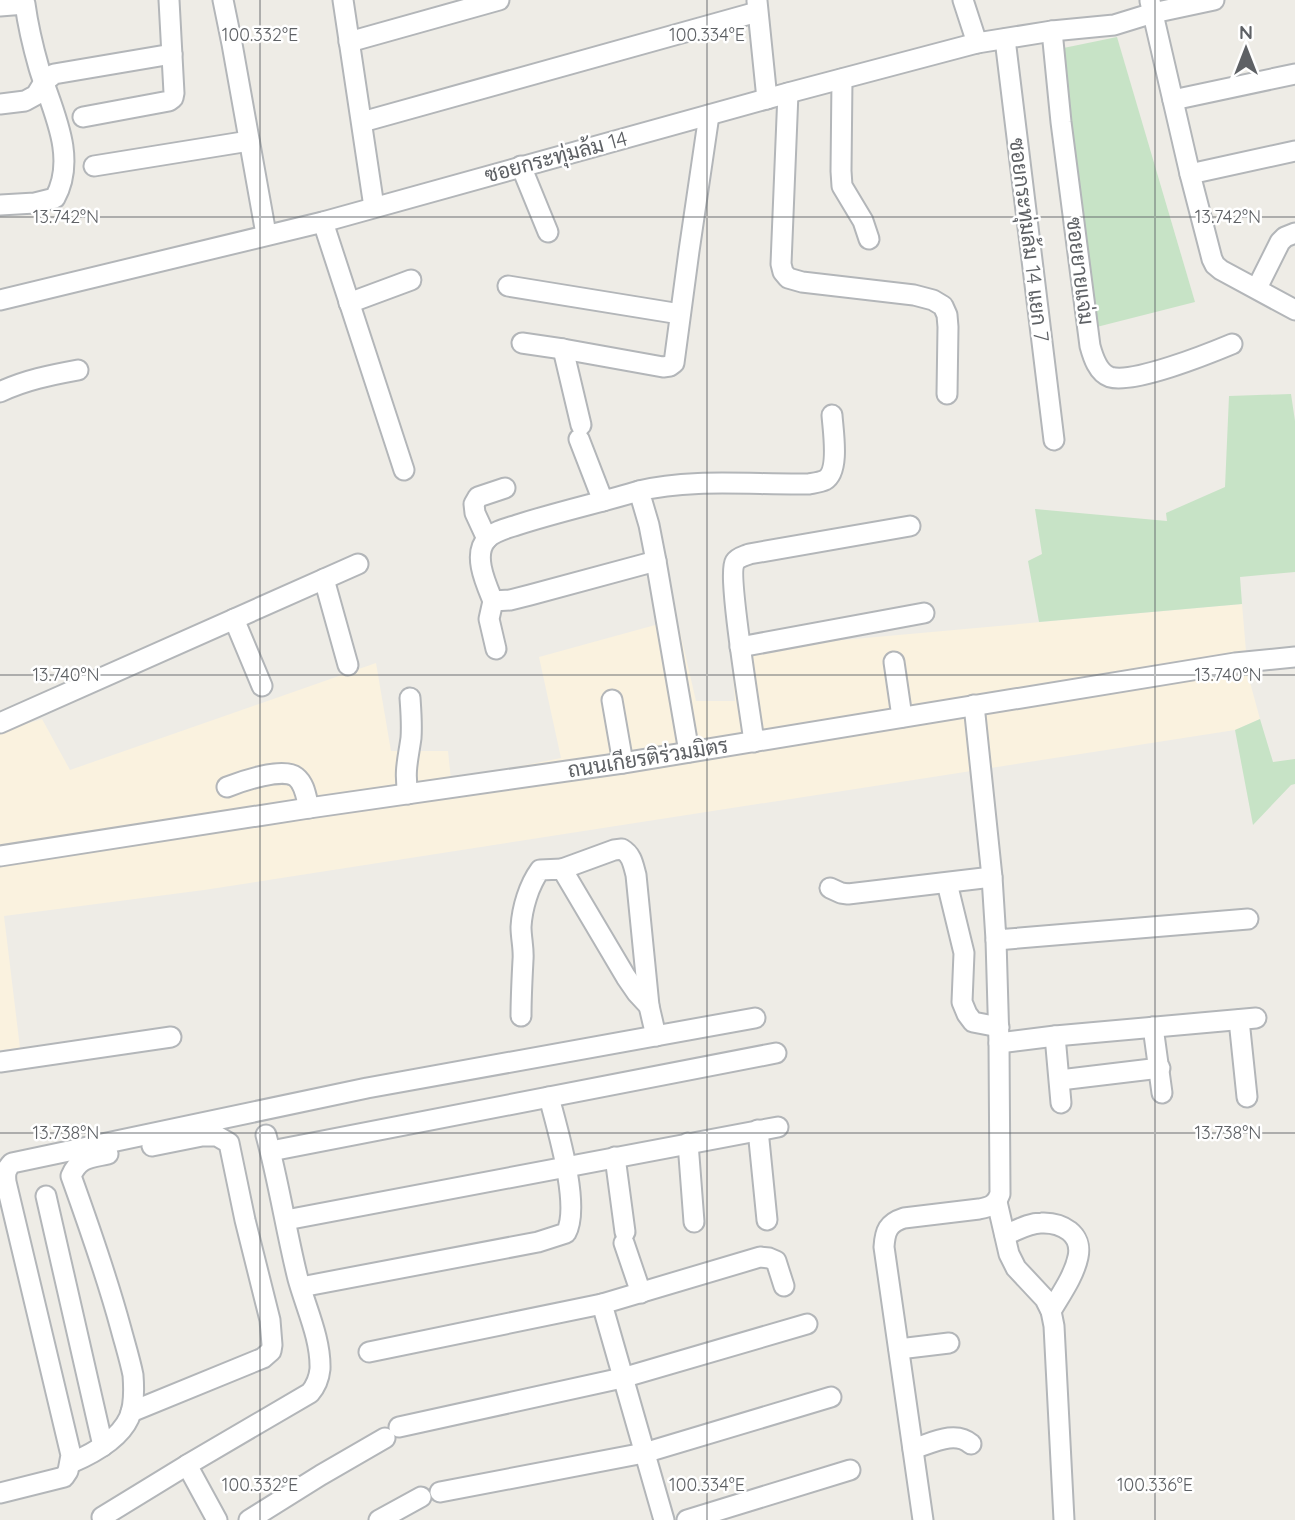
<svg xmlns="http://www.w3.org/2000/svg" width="1295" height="1520" font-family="Quicksand,Sarabun,sans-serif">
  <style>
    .commercial { fill: #faf2df }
    .green { fill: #c7e3c6 }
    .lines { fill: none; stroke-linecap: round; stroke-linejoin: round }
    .minor-casing { stroke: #b3b6b9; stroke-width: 23 }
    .minor { stroke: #fff; stroke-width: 19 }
    .ticks { fill: none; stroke: #5e6165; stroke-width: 2; stroke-opacity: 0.45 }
    .labels { text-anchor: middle; stroke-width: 5; stroke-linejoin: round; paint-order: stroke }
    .street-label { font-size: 21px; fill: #5e6165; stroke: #fff }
    .ticks-label { font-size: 18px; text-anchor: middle; fill: #5e6165; stroke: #fff; stroke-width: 5; stroke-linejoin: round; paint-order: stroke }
  </style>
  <rect width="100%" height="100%" fill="#eeece6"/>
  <!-- commercial -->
  <path class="commercial" d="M1242 604 1248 675 1260 719 1235 730 204 890 4 916 20 1048 0 1050V711L9 729 42 719 70 770 376 663 391 751H448L451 780 561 758 539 657 677 619 696 701H735L731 650Z"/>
  <!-- green -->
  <g class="green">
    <path d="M1117 37 1195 302 1077 332 1044 52Z"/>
    <path d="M1291 394 1295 421V572L1240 577 1242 604 1039 622 1028 561 1042 554 1035 509 1167 521 1166 513 1225 487 1229 396Z"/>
    <path d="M1260 719 1273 762 1295 759V784L1291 785 1253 825 1235 730Z"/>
  </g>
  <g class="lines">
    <defs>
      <g id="minor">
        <path d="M223 0 232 44 266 234"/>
        <path d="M343 0 374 207"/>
        <path d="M963 0 977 43"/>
        <path d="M757 1 767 99"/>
        <path d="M1150 1 1190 174 1212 259 1215 265 1221 270 1295 310"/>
        <path d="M0 6 25 4C28 26 33 47 39 68 51 108 78 156 55 198L35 203 0 205"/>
        <path d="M1052 31 1061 122 1090 346C1093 357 1098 373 1110 377 1133 384 1208 354 1232 344"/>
        <path d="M1005 39 1054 440"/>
        <path d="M349 42 499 0"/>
        <path d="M842 79 841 171 842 186 863 221 869 239"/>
        <path d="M788 93 781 264 783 272 788 278 802 282 914 295 933 300 943 306 947 315 948 327 947 394"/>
        <path d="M1173 100 1295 74"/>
        <path d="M0 104 25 101 36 95 44 82 54 74 172 54"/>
        <path d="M83 117 169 101 173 98 174 93 169 0"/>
        <path d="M362 122 757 12"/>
        <path d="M94 166 249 141"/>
        <path d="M521 166 548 232"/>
        <path d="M1190 174 1295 151"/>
        <path d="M323 222 404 470"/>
        <path d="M508 286 680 314"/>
        <path d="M1257 288 1280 242 1285 237 1295 233"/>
        <path d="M0 300 323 222 788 93 977 43 1052 31 1114 25 1153 13 1214 0"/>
        <path d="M349 303 411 280"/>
        <path d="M522 343 563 349 663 367 670 366 674 363 689 251 709 115"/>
        <path d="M563 349 581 425"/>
        <path d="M0 392C25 380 51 375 78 370"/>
        <path d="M579 439 603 501"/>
        <path d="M639 491C598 503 557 512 517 525 508 528 494 531 487 539 472 554 486 584 493 601L510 600 530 595 656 561"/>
        <path d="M487 539 475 513 474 504 478 497 505 488"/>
        <path d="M324 579 348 665"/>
        <path d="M493 601 489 619 496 649"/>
        <path d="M234 619 262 686"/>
        <path d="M740 647 924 613"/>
        <path d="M894 662 902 717"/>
        <path d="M612 700 623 763"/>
        <path d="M974 705 992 877 996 940 1248 919"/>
        <path d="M0 723 358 564"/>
        <path d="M754 742C751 717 727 575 735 562 738 557 745 556 749 554L910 526"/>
        <path d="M689 752 656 561 649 525 639 491C691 478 754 485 809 484 814 483 821 482 825 480 840 471 833 431 832 415"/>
        <path d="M227 787C242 781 283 767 296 777 305 784 306 797 309 808"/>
        <path d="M408 794C404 771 408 760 411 738 412 724 411 712 410 698"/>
        <path d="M0 856 309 808 623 763 1235 663 1295 657"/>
        <path d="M562 869 614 850 622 849C632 855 633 864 636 875L649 1006"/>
        <path d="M947 883 964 953 962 1002 967 1014 973 1022 999 1027"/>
        <path d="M830 888 841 893 848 894 992 877"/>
        <path d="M521 1016C521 997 522 979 523 960 524 949 521 938 521 927 522 908 529 885 540 870L562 869 626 977 637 993 649 1006 656 1036"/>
        <path d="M1239 1020 1247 1097"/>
        <path d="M1153 1027 1162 1093"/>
        <path d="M1055 1036 1061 1103"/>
        <path d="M999 1043 1055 1036 1256 1018"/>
        <path d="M0 1062 171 1037"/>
        <path d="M1060 1080 1160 1068"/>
        <path d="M758 1130 767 1220"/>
        <path d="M688 1143 694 1222"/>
        <path d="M271 1151 776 1053"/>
        <path d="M615 1157 625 1232"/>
        <path d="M46 1196 103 1446"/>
        <path d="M997 1202 1009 1254 1016 1268 1045 1299 1051 1311 1054 1326 1064 1520"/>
        <path d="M286 1220 778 1127"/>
        <path d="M1005 1235C1016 1231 1028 1223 1041 1223 1062 1222 1083 1234 1078 1257 1074 1276 1061 1294 1051 1311"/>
        <path d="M624 1243 641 1293"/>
        <path d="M301 1287 538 1242 566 1233C581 1206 557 1128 549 1097"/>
        <path d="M899 1349 949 1343"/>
        <path d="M369 1352 602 1304"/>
        <path d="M131 1412 263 1358 271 1351 272 1345 270 1320 245 1220 229 1143 217 1136H202L152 1146"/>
        <path d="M399 1427 622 1378 807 1324"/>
        <path d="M913 1449C932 1443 955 1430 971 1444"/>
        <path d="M71 1463C92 1454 119 1440 129 1418 134 1407 134 1388 133 1375 130 1360 125 1344 121 1329 107 1277 89 1226 71 1176 79 1157 90 1158 108 1154"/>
        <path d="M187 1465 310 1393C316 1386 319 1379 320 1369 321 1339 306 1308 298 1279 286 1231 279 1183 266 1135"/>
        <path d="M440 1492 644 1453 831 1397"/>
        <path d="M0 1493 64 1477 68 1471 71 1455 6 1182C5 1173 6 1169 12 1163L367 1088 755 1018"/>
        <path d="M102 1517 187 1465 217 1520"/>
        <path d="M249 1520 321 1475 385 1438"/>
        <path d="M379 1520 421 1497"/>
        <path d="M664 1520 602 1304 760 1257 769 1258 776 1261 784 1286"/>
        <path d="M687 1520 850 1470"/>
        <path d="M923 1520 884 1247C885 1231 888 1223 904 1218L979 1209C990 1207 996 1205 1000 1194L999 1043 996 940"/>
      </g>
    </defs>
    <!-- minor casing -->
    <use href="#minor" class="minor-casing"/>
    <!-- minor -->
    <use href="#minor" class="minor"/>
  </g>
  <!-- ticks -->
  <path class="ticks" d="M260 0V1520M707 0V1520M1155 0V1520M0 217H1295M0 675H1295M0 1133H1295"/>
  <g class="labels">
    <!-- street labels -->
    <g class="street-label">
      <text transform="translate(556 157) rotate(-15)" y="7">ซอยกระทุ่มล้ม 14</text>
      <text transform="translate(1029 240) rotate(83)" y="7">ซอยกระทุ่มล้ม 14 แยก 7</text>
      <text transform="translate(1080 271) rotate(83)" y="7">ซอยยายแจ่ม</text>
      <text transform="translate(648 758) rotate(-9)" y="7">ถนนเกียรติร่วมมิตร</text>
    </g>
  </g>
  <g class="ticks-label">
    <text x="260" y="41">100.332°E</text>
    <text x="707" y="41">100.334°E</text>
    <text x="66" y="223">13.742°N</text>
    <text x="1228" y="223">13.742°N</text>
    <text x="66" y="681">13.740°N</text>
    <text x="1228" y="681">13.740°N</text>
    <text x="66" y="1139">13.738°N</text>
    <text x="1228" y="1139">13.738°N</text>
    <text x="260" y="1491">100.332°E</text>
    <text x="707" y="1491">100.334°E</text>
    <text x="1155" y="1491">100.336°E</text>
  </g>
  <!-- north arrow -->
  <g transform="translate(1246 49)" stroke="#ffffff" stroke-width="5" paint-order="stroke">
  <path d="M0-5L12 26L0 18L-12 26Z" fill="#5e6165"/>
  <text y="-10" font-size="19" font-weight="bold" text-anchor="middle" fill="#5e6165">N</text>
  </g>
</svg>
